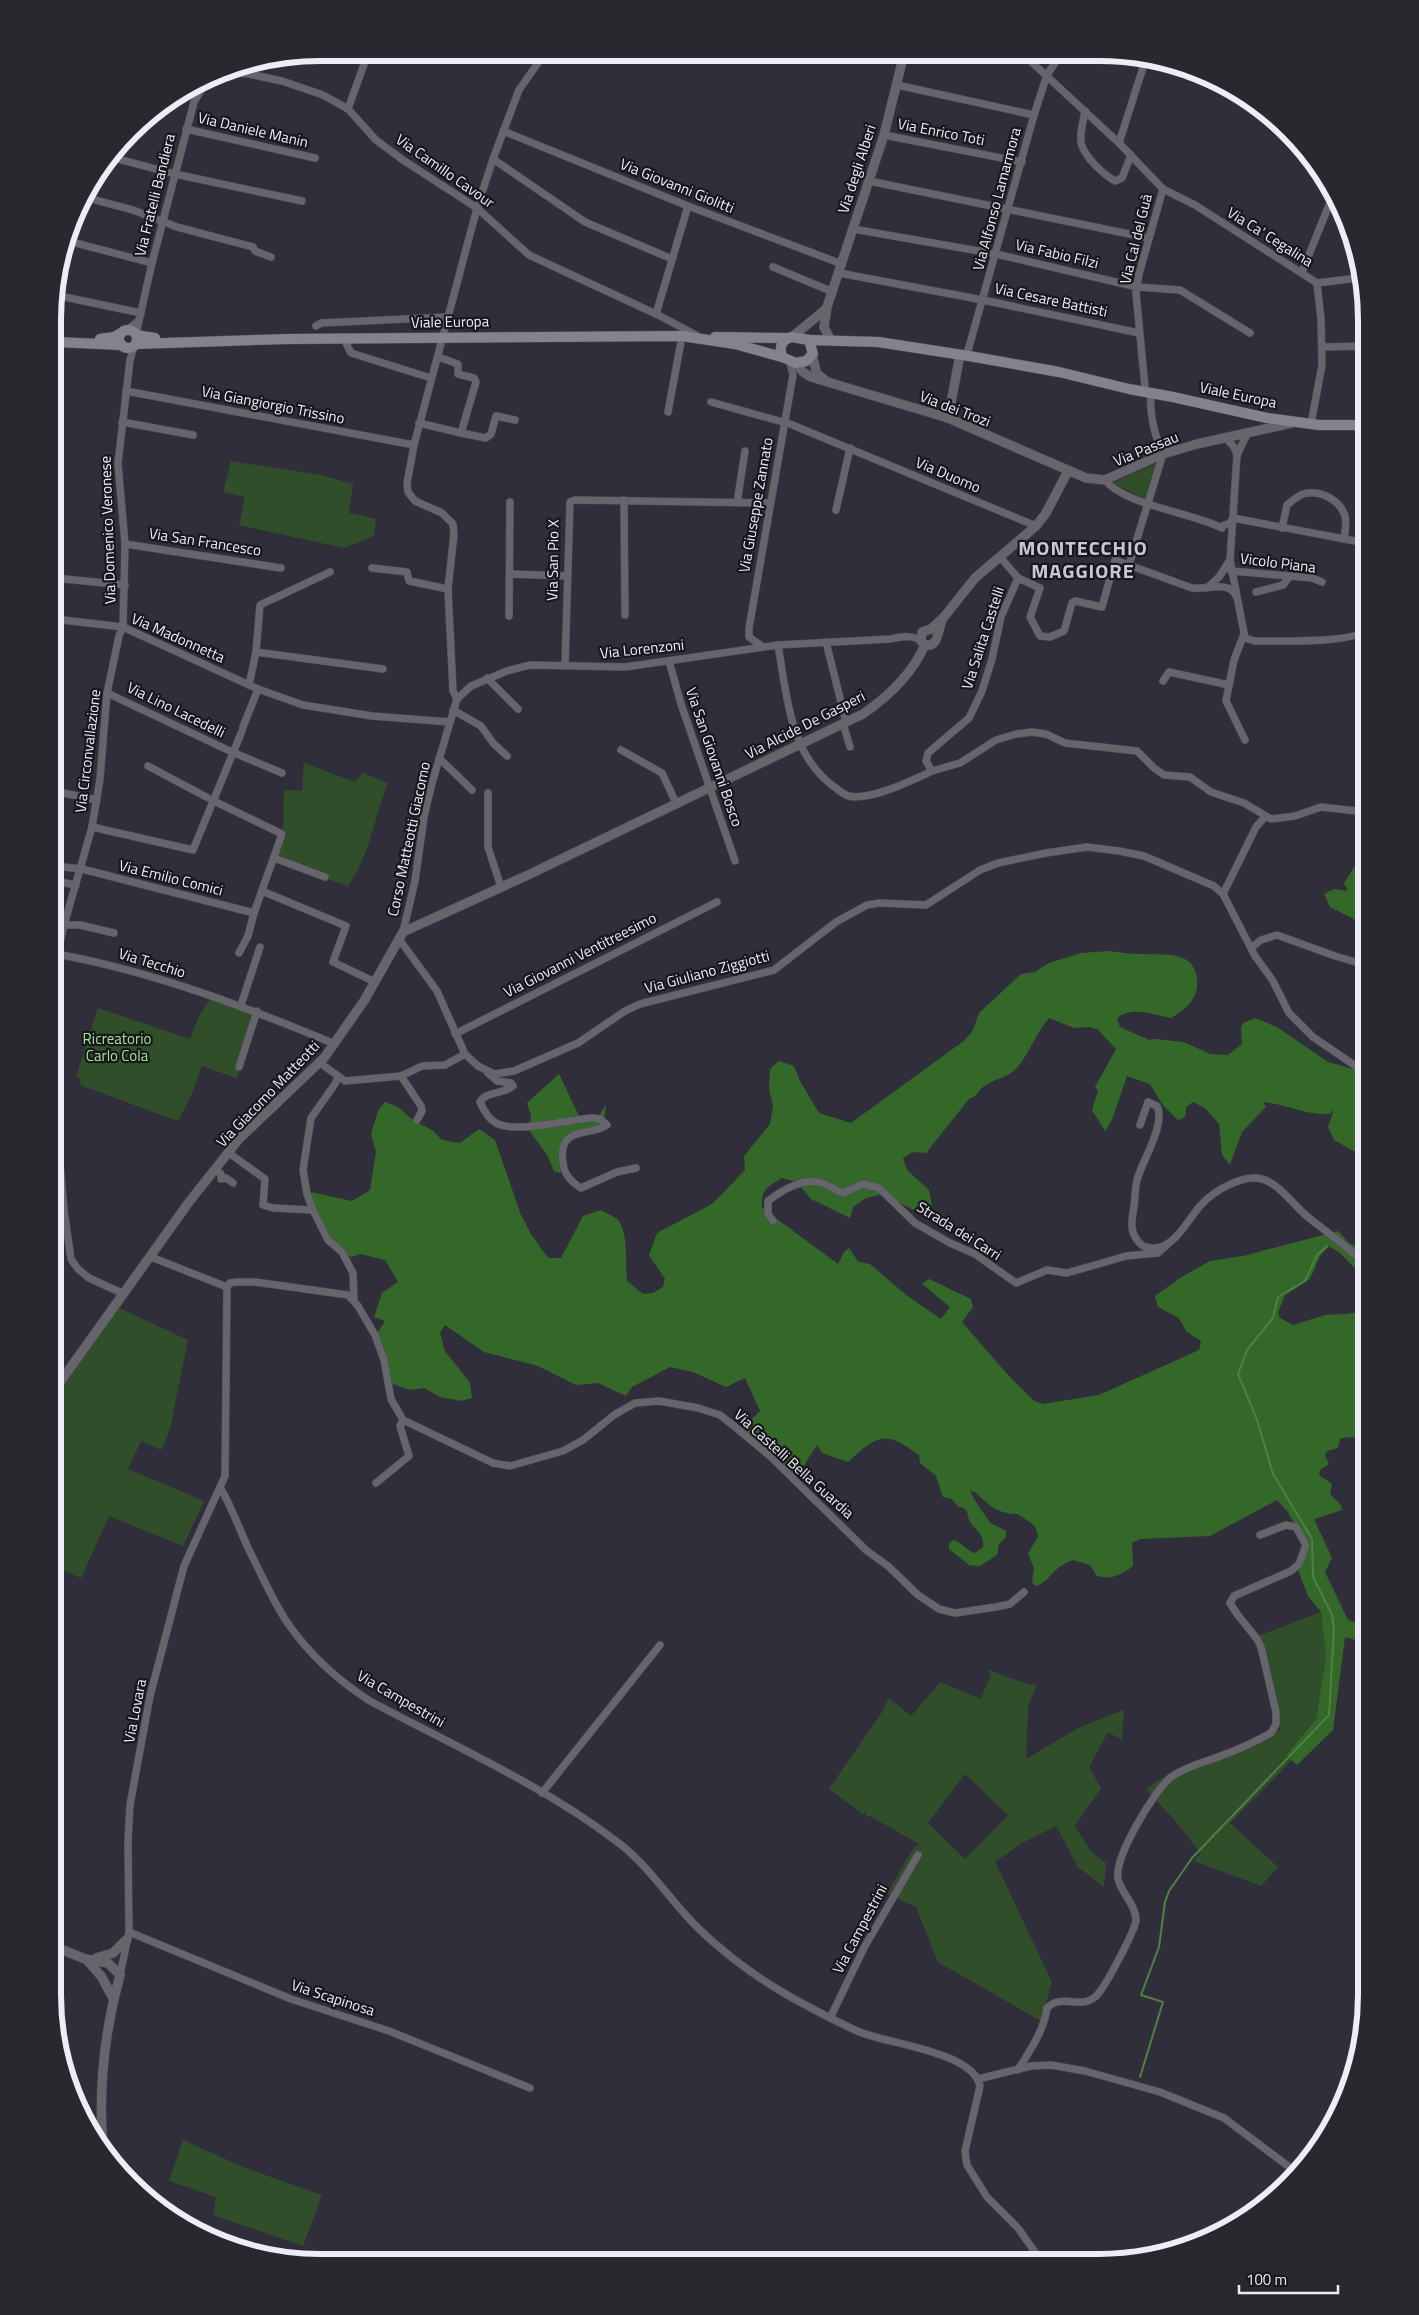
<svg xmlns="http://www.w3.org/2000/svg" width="1419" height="2315" font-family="'Titillium Web',sans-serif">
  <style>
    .green { fill: #314e2b; fill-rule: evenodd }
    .forest { fill: #346828 }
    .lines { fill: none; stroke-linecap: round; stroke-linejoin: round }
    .stream { stroke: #4d8242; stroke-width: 2 }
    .minor-casing { stroke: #4f4c5a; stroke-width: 8 }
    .tertiary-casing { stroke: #4f4c5a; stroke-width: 10 }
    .secondary-casing { stroke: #4f4c5a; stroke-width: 11 }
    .minor { stroke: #66656c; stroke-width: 7 }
    .tertiary { stroke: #66656c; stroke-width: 9 }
    .secondary { stroke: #84828d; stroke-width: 10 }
    .labels { text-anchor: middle; stroke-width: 4.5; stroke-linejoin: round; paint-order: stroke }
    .street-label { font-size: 15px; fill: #eeecf6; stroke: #18171d }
    .park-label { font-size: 15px; fill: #9fe88f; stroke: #18171d }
    .district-label { font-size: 20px; font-weight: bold; letter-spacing: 1px; fill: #cac6d9; stroke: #18171d }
    .rim { fill: none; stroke: #eeecf6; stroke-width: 6 }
  </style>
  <rect width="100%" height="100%" fill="#312e3c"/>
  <!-- green -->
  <g class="green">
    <path d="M231 461 320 475 353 484 349 513 376 519 374 536 344 548 239 525 245 497 223 492Z"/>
    <path d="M1157 463 1146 499 1112 483Z"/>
    <path d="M304 763 355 782 363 773 388 783C374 817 370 856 348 886L302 870 277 858 287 833 283 830 284 790 302 791Z"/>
    <path d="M211 998 260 1016 237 1078 202 1066 191 1096 178 1121 80 1085 81 1079 76 1077 98 1008 190 1039 199 1016Z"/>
    <path d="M117 1307 188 1340 170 1429 161 1450 141 1441 128 1469 204 1501 183 1546 109 1516 81 1578 53 1566V1399Z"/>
    <path d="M1321 1612 1326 1657 1316 1719 1286 1754 1292 1760 1230 1823 1278 1867 1261 1886 1194 1861 1200 1853 1178 1824 1146 1789 1168 1774 1280 1730 1258 1636Z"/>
    <path d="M986 1669 1030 1685 1037 1683 1038 1680 1028 1708 1026 1759 1080 1727 1124 1710 1122 1740 1108 1732 1089 1767 1101 1788 1075 1826 1092 1853 1106 1863 1104 1887 1078 1867 1056 1826 1022 1843 995 1862 1052 1982 1041 2021 938 1962 916 1907 887 1894 911 1852 919 1844 870 1816 866 1817V1810L863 1814 829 1789 882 1712 889 1698 911 1716 940 1682 981 1699 991 1674ZM965 1774 1008 1815 965 1859 928 1823Z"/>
    <path d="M183 2140 243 2167 322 2195 303 2246 213 2215 216 2197 169 2181Z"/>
  </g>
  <!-- forest -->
  <g class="forest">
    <path d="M1366 856V927H1364L1352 918 1330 907 1324 894 1334 889 1348 891 1344 883 1361 857Z"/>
    <path d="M1109 951C1119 952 1130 954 1140 954 1165 955 1200 949 1197 987 1195 1002 1183 1011 1171 1018 1155 1015 1129 1005 1117 1019L1120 1027 1149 1040 1155 1039 1184 1042 1210 1054 1228 1055 1242 1044 1241 1028 1243 1023 1255 1018 1277 1027 1328 1062 1353 1069 1366 1065V1158L1334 1140 1328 1127 1334 1109 1330 1114C1306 1115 1286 1104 1263 1102L1266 1107 1242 1132 1230 1165 1222 1155 1219 1124 1205 1108 1193 1102 1186 1107C1186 1115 1186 1118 1178 1120L1162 1104 1150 1084 1127 1076 1112 1120 1105 1131 1092 1110 1098 1091 1095 1087 1116 1049 1097 1029 1090 1027 1074 1028 1049 1018C1036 1033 1030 1052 1017 1068 1008 1078 993 1079 983 1087 977 1092 977 1097 969 1099L926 1153 913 1152 903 1158 907 1170 929 1190 932 1206 923 1215 883 1194 866 1198 853 1207 850 1218 811 1199 797 1182 782 1178C767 1188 761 1188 762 1208L838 1264 844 1252 849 1248 858 1262 870 1264 906 1295 941 1319 950 1307 922 1284 929 1279 971 1299 973 1307 962 1322 1007 1374 1034 1401 1043 1404 1099 1395 1199 1350 1201 1341 1186 1331 1179 1318 1158 1307 1155 1296 1180 1278 1210 1261 1243 1256 1338 1231 1349 1243 1366 1251V1280L1339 1252 1329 1246 1320 1256 1310 1279 1285 1295 1278 1313 1280 1318 1293 1325 1325 1315 1346 1314 1366 1311V1445C1361 1436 1349 1436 1340 1439L1338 1448 1327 1451 1325 1455 1329 1464 1320 1470 1319 1475 1332 1484 1330 1494 1341 1505 1342 1510 1314 1519 1332 1558 1325 1572 1348 1620 1366 1626V1643L1345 1637 1333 1730 1297 1765 1286 1755 1316 1719 1326 1657 1321 1612 1308 1596 1298 1570 1305 1540 1288 1524 1293 1522 1288 1512 1277 1500 1210 1536 1140 1539 1132 1543 1133 1566C1121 1575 1112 1580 1097 1576L1090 1565 1073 1560C1053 1566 1051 1581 1036 1586L1032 1583 1034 1568 1028 1554 1038 1536 1035 1526 1018 1514C998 1514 989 1506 975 1492L970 1491C971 1495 989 1522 992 1524 997 1527 1001 1527 1006 1531V1537L999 1544 997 1555 980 1566 969 1565 949 1549V1544L953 1540C962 1542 966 1551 975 1553L983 1547C985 1535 976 1531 970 1522 968 1518 968 1513 966 1510 963 1507 962 1508 958 1507L952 1499 943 1497 936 1476 920 1463 919 1455C885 1430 878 1434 848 1462L822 1453 817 1445 794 1481 762 1448 737 1434 760 1411 745 1378 726 1387 693 1372 670 1367 632 1387 626 1396 598 1383 576 1385 538 1366 484 1352 445 1325 440 1333 445 1351 470 1383 472 1398 461 1401 440 1397 424 1388 411 1390 392 1384 376 1335 385 1321 374 1317 382 1293 398 1282 385 1260 361 1254 351 1257 337 1250 310 1206 311 1192 352 1201 370 1190 376 1152 371 1134 378 1111 385 1102 398 1107 414 1121 432 1130 442 1140 460 1143 479 1129 495 1140 521 1215 531 1234 548 1258H561L583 1216 601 1210C606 1213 614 1216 618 1220 629 1234 625 1265 627 1281L643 1294 653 1293 663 1287 665 1279 649 1255 657 1233 712 1204 745 1170 744 1156 770 1124 773 1106 769 1089 770 1069 779 1061 794 1066 800 1081 819 1113 851 1123 965 1040 973 1030 979 1013 1021 974 1035 972 1049 963 1081 953Z"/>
    <path d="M559 1074 579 1116 597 1118 606 1105 604 1122 595 1129 569 1141C564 1151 565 1167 560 1173L554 1171 547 1155 529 1130 531 1116 527 1103Z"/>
  </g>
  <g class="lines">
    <!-- stream -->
    <path class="stream" d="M1140 2077 1163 2002 1141 1995 1159 1947 1165 1902 1169 1891 1192 1858 1329 1715 1334 1629 1332 1615 1313 1577 1312 1539 1273 1474 1257 1420 1238 1374 1247 1350 1273 1318 1278 1297 1305 1281 1317 1255 1327 1246"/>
    <defs>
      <g id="minor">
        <path d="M985 54 998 57 999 54"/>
        <path d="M1024 55 1119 143 1163 189 1139 274 1136 293 1145 387"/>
        <path d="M222 72 249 74 282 81 323 95 348 109 376 140 403 160 477 208 529 255 656 314 698 336"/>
        <path d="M897 85 1034 115"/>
        <path d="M348 109 368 53"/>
        <path d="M1085 111C1080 138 1075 144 1096 166 1102 172 1108 177 1115 181L1122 178 1131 155"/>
        <path d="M186 129 315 158"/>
        <path d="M503 131 688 206 842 264"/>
        <path d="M884 135 1022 162"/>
        <path d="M1119 143 1146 58"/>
        <path d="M114 158 175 174 302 201"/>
        <path d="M493 159 585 222 672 259"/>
        <path d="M869 181 1149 238"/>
        <path d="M1163 189 1195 205 1317 283 1321 319 1322 365 1311 424"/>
        <path d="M84 197 133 210 177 227 253 247 255 251 271 257"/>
        <path d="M853 229 996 254 1137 287 1180 290 1250 333"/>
        <path d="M68 241 152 263"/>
        <path d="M773 267 833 292"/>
        <path d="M1302 272 1331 200 1336 201"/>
        <path d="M839 273 983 300 1139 333"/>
        <path d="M1317 283 1358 278"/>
        <path d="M55 295 141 313"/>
        <path d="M656 314 688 206"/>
        <path d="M316 326 321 323 448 317"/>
        <path d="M127 330 137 322"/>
        <path d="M136 334 152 263 194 102 208 79"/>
        <path d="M344 339 351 353 431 378"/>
        <path d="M1323 347 1366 346"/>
        <path d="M967 354 1034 115 1047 75 1060 55"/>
        <path d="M126 391 414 445"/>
        <path d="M711 402 790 424 1036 526"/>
        <path d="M668 412 682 336"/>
        <path d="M122 422 193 435"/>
        <path d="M419 423 461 433 476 382 474 378 458 374V364L438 357"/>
        <path d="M1248 432 1237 455 1230 560 1245 638 1254 641C1272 641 1355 643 1362 631"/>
        <path d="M461 433 486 438 491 434 496 416 515 420"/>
        <path d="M1225 437 1234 447 1237 455"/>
        <path d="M1105 480C1124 505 1194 513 1222 528"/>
        <path d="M624 500 625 615"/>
        <path d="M737 503 745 451"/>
        <path d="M836 510 850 448"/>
        <path d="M1220 527 1230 523 1233 518 1366 543"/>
        <path d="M1282 528 1287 505C1292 501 1297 496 1303 494 1320 489 1340 500 1345 516 1347 523 1345 532 1344 539"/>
        <path d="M125 544 281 568"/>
        <path d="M1000 557 1018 578"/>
        <path d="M1129 565 1163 454C1155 437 1149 413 1151 394"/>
        <path d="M372 568 407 572 409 581 448 589"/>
        <path d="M1231 571 1312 578 1322 582"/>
        <path d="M510 574 566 576"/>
        <path d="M54 578 125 585"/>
        <path d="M1018 578 1001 617 992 659 982 691 969 718 928 753 926 761 932 771 960 763 996 740 1016 734 1032 732 1046 734 1065 743 1137 751 1154 768 1164 775 1190 777 1211 792 1244 803 1271 819 1295 816 1321 807 1366 812"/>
        <path d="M1018 578 1040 588 1030 617 1040 636 1050 637 1064 631 1072 603 1075 601 1102 607 1115 560 1192 588C1206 590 1229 580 1236 596"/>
        <path d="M1207 588 1219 577 1230 560"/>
        <path d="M1256 592 1283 585 1290 576"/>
        <path d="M509 616 510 502"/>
        <path d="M54 619 123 627 258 689 303 705 372 716 450 722"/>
        <path d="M1244 634 1234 660 1226 701 1245 740"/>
        <path d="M826 642 846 722"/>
        <path d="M778 645C787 695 789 753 833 786 838 789 843 795 849 796 870 801 913 780 932 771"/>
        <path d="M763 647 749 637V628L793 375 790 362"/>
        <path d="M1366 648 1361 637 1366 611"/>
        <path d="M256 652 383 669"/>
        <path d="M669 661 681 704 735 861"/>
        <path d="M565 666 570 502 575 500 770 503"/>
        <path d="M487 678 518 709"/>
        <path d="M1163 681 1169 672 1229 685"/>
        <path d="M249 685 256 652 260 605 330 572"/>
        <path d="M107 693 232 752 282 773"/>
        <path d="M457 699 453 691 448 589 454 534 453 524 442 513 415 501 408 492 407 483 414 445 477 208 493 159 519 90 545 53"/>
        <path d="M453 710 481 726 493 743 507 756"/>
        <path d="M843 723 850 747"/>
        <path d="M243 727 258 689"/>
        <path d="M621 750 662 773 676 803"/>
        <path d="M439 758 472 790"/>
        <path d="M54 791 97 800"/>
        <path d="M488 793V847L501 887"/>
        <path d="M92 827 193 850 242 731"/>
        <path d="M274 858 325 877"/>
        <path d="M54 866 82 869 254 913 282 834 212 800 148 766"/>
        <path d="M54 881 76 885"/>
        <path d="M262 891 346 926 333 962 375 982"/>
        <path d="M1223 894 1256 827 1265 817"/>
        <path d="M64 925H80L114 933"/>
        <path d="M403 932 415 881 424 817 432 783 457 699 471 686 507 671 530 665 625 667 778 645 890 639C901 637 911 634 921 641"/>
        <path d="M399 939 437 991 465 1054 478 1066 494 1074 514 1071 578 1043 625 1011 640 1004 774 970 836 922 867 905 880 903 926 905 980 870 998 863 1046 853 1087 847 1119 851 1144 856 1214 886 1223 894 1255 956 1273 981 1289 1013 1313 1037 1366 1073"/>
        <path d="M1251 948 1261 940 1277 935 1335 956 1366 965"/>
        <path d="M239 953 248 936 254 913"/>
        <path d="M54 957 62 955C157 973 246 1007 335 1044"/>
        <path d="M241 1005 260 947"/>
        <path d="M455 1034 717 902"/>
        <path d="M320 1063 345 1081 401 1076 422 1066 445 1065 465 1054"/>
        <path d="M239 1067 257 1011"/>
        <path d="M488 1073 497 1081 511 1083 513 1086C504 1094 486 1091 480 1102 483 1109 489 1119 496 1123 515 1134 571 1119 593 1118L600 1119 607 1125C592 1137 557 1124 563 1163 564 1174 571 1182 581 1188L617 1172 636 1168"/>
        <path d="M401 1076 421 1106 422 1111 417 1120"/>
        <path d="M338 1077 335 1084 311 1118 303 1170 307 1194 313 1210 328 1240 342 1252 353 1273 354 1300"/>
        <path d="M54 1089 58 1007 55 975 57 957 64 925 92 827 100 779 107 693 119 636 123 627 125 544 118 463 130 360 134 346"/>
        <path d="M54 1093 64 1210 71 1259 78 1269 89 1278 124 1294"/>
        <path d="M1140 1125 1148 1102 1157 1106C1166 1125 1142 1161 1137 1180 1135 1189 1135 1198 1134 1207 1131 1223 1129 1235 1143 1246 1171 1257 1186 1222 1200 1206 1213 1191 1245 1172 1265 1180 1281 1186 1294 1206 1308 1217 1327 1233 1350 1247 1366 1266"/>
        <path d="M229 1153 265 1179 263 1205 273 1208 313 1210"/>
        <path d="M215 1170 221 1174V1179L226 1178 233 1183"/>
        <path d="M773 1221 768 1214V1201C782 1190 804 1177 822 1183 829 1185 836 1191 843 1193L863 1184 879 1188 915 1223 950 1243 975 1254 1016 1283 1047 1270 1067 1273 1126 1256 1158 1253 1167 1245"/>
        <path d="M151 1257 227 1287"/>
        <path d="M227 1287 230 1283 236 1282H255L348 1295 358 1306 375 1335 384 1360 391 1399 403 1420 493 1463 510 1466 563 1451 583 1440 614 1415 635 1403 659 1401 698 1408 720 1415 734 1426 771 1457 867 1551 888 1566 918 1595 939 1609 955 1613 996 1607 1010 1604 1024 1592"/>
        <path d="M376 1483 409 1456 400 1426 403 1420"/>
        <path d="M221 1489C234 1511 241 1535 253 1558 263 1578 276 1607 289 1625 310 1655 339 1681 370 1701 452 1745 541 1784 616 1841 649 1865 670 1901 699 1929 748 1976 796 2002 857 2031 886 2044 973 2051 980 2086L965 2151 967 2165 987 2197 1018 2228 1042 2262"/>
        <path d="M542 1793 660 1645"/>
        <path d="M129 1932 291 1999 389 2031 530 2088"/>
        <path d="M120 1975 129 1932 128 1841 130 1805 150 1696 184 1566 225 1476 227 1287"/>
        <path d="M830 2018 865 1946 918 1855"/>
        <path d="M1018 2070C1030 2050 1044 2031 1047 2008 1063 1992 1083 2012 1098 1994 1106 1985 1135 1931 1136 1920 1136 1905 1121 1893 1118 1879 1114 1857 1154 1791 1171 1777 1186 1766 1206 1762 1223 1755 1240 1749 1256 1741 1271 1733L1276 1724V1712L1261 1647 1257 1639 1237 1614 1230 1603 1234 1596 1291 1571 1299 1564 1306 1545 1296 1527 1286 1525 1260 1535"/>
        <path d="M978 2079 1031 2066 1051 2065 1085 2071 1160 2092 1224 2118 1296 2172"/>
      </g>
      <g id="tertiary">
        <path d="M792 337 826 309"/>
        <path d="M830 339 824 327 827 307 884 135 904 54"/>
        <path d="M812 355 817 374 824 379"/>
        <path d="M796 363 803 372 811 377 948 418 1086 478 1105 480 1163 454 1197 444 1292 423"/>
        <path d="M948 418 960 355"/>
        <path d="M925 645 921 641 922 632 931 629 944 617 975 578 1036 526 1046 513 1068 471"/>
        <path d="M925 645C939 648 937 631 942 621"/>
        <path d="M53 1392 189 1202 239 1139 324 1058 364 1001 403 932 528 875 863 714C889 696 912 674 925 645"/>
        <path d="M53 1946 85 1959 108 1963 120 1975"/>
        <path d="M96 1958 113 1953 127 1939"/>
        <path d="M86 1959 101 1976 113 1998"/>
        <path d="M103 2149C98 2089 104 2033 120 1975"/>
      </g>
      <g id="secondary">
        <circle cx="128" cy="339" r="9"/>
        <path d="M136 335 155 338"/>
        <path d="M715 337 786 338"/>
        <path d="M792 337 809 340 813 354 806 361 796 363 782 357C779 348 781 339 792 337Z"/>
        <path d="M100 339 114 337 121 333"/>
        <path d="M809 340 878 342 969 356 1059 372 1129 389 1173 397 1267 418 1319 425H1366"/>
        <path d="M55 342 122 345"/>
        <path d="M136 344 287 339 682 336 735 344 782 357"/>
      </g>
    </defs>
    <!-- minor casing -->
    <use href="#minor" class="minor-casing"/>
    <!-- tertiary casing -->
    <use href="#tertiary" class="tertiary-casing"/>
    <!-- secondary casing -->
    <use href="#secondary" class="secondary-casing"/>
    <!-- minor -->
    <use href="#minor" class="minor"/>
    <!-- tertiary -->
    <use href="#tertiary" class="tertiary"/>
    <!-- secondary -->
    <use href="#secondary" class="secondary"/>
  </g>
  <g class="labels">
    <!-- street labels -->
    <g class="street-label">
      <text transform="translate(253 130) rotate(13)" y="5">Via Daniele Manin</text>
      <text transform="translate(941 132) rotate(11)" y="5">Via Enrico Toti</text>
      <text transform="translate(857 169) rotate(-72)" y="5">Via degli Alberi</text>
      <text transform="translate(445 171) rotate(35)" y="5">Via Camillo Cavour</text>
      <text transform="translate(677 186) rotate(22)" y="5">Via Giovanni Giolitti</text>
      <text transform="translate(155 195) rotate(-76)" y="5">Via Fratelli Bandiera</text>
      <text transform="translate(997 199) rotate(-75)" y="5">Via Alfonso Lamarmora</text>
      <text transform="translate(1270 237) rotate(32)" y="5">Via Ca' Cegalina</text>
      <text transform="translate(1136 239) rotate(-76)" y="5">Via Cal del Guà</text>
      <text transform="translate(1057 254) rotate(13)" y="5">Via Fabio Filzi</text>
      <text transform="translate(1051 300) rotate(12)" y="5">Via Cesare Battisti</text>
      <text transform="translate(450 322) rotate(-1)" y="5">Viale Europa</text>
      <text transform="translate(1238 395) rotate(12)" y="5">Viale Europa</text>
      <text transform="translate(273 405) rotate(11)" y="5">Via Giangiorgio Trissino</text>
      <text transform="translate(955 409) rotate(21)" y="5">Via dei Trozi</text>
      <text transform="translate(1146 449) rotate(-22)" y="5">Via Passau</text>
      <text transform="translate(948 475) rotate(23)" y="5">Via Duomo</text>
      <text transform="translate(756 505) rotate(-80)" y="5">Via Giuseppe Zannato</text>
      <text transform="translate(108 530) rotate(-92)" y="5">Via Domenico Veronese</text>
      <text transform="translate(205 542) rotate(9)" y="5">Via San Francesco</text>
      <text transform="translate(553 560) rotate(-89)" y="5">Via San Pio X</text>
      <text transform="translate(1278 563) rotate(7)" y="5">Vicolo Piana</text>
      <text transform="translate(178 638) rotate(24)" y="5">Via Madonnetta</text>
      <text transform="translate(983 638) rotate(-72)" y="5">Via Salita Castelli</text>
      <text transform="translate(642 649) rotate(-6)" y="5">Via Lorenzoni</text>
      <text transform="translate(176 710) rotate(26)" y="5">Via Lino Lacedelli</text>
      <text transform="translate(805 725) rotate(-27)" y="5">Via Alcide De Gasperi</text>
      <text transform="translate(88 751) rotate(-83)" y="5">Via Circonvallazione</text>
      <text transform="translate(714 757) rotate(71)" y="5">Via San Giovanni Bosco</text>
      <text transform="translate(409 839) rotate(-78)" y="5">Corso Matteotti Giacomo</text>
      <text transform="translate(171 878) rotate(14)" y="5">Via Emilio Comici</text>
      <text transform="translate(580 955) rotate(-27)" y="5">Via Giovanni Ventitreesimo</text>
      <text transform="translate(152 963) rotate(17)" y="5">Via Tecchio</text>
      <text transform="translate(707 972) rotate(-15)" y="5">Via Giuliano Ziggiotti</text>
      <text transform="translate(268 1094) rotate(-46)" y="5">Via Giacomo Matteotti</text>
      <text transform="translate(959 1231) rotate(32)" y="5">Strada dei Carri</text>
      <text transform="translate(794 1464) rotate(42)" y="5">Via Castelli Bella Guardia</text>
      <text transform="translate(401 1699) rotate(30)" y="5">Via Campestrini</text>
      <text transform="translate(135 1711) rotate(-79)" y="5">Via Lovara</text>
      <text transform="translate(860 1929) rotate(-62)" y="5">Via Campestrini</text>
      <text transform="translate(333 1998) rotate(18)" y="5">Via Scapinosa</text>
    </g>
    <!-- park labels -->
    <g class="park-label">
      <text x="117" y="1044">Ricreatorio<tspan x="117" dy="17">Carlo Cola</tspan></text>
    </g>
    <!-- district labels -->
    <g class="district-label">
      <text x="1083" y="555">MONTECCHIO<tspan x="1083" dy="23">MAGGIORE</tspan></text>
    </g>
  </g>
  <!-- crop -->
  <path d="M0 0H1419V2315H0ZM320 61H1099A259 259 0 0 1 1358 320V1995A259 259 0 0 1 1099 2254H320A259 259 0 0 1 61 1995V320A259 259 0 0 1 320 61Z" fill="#29282e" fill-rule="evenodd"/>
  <path class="rim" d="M320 61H1099A259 259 0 0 1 1358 320V1995A259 259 0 0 1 1099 2254H320A259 259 0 0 1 61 1995V320A259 259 0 0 1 320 61Z"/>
  <!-- scale -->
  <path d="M1239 2285v8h99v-8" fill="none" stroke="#eeecf6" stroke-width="2.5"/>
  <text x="1246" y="2285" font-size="15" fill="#eeecf6" stroke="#18171d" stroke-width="4" paint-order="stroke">100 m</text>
</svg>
